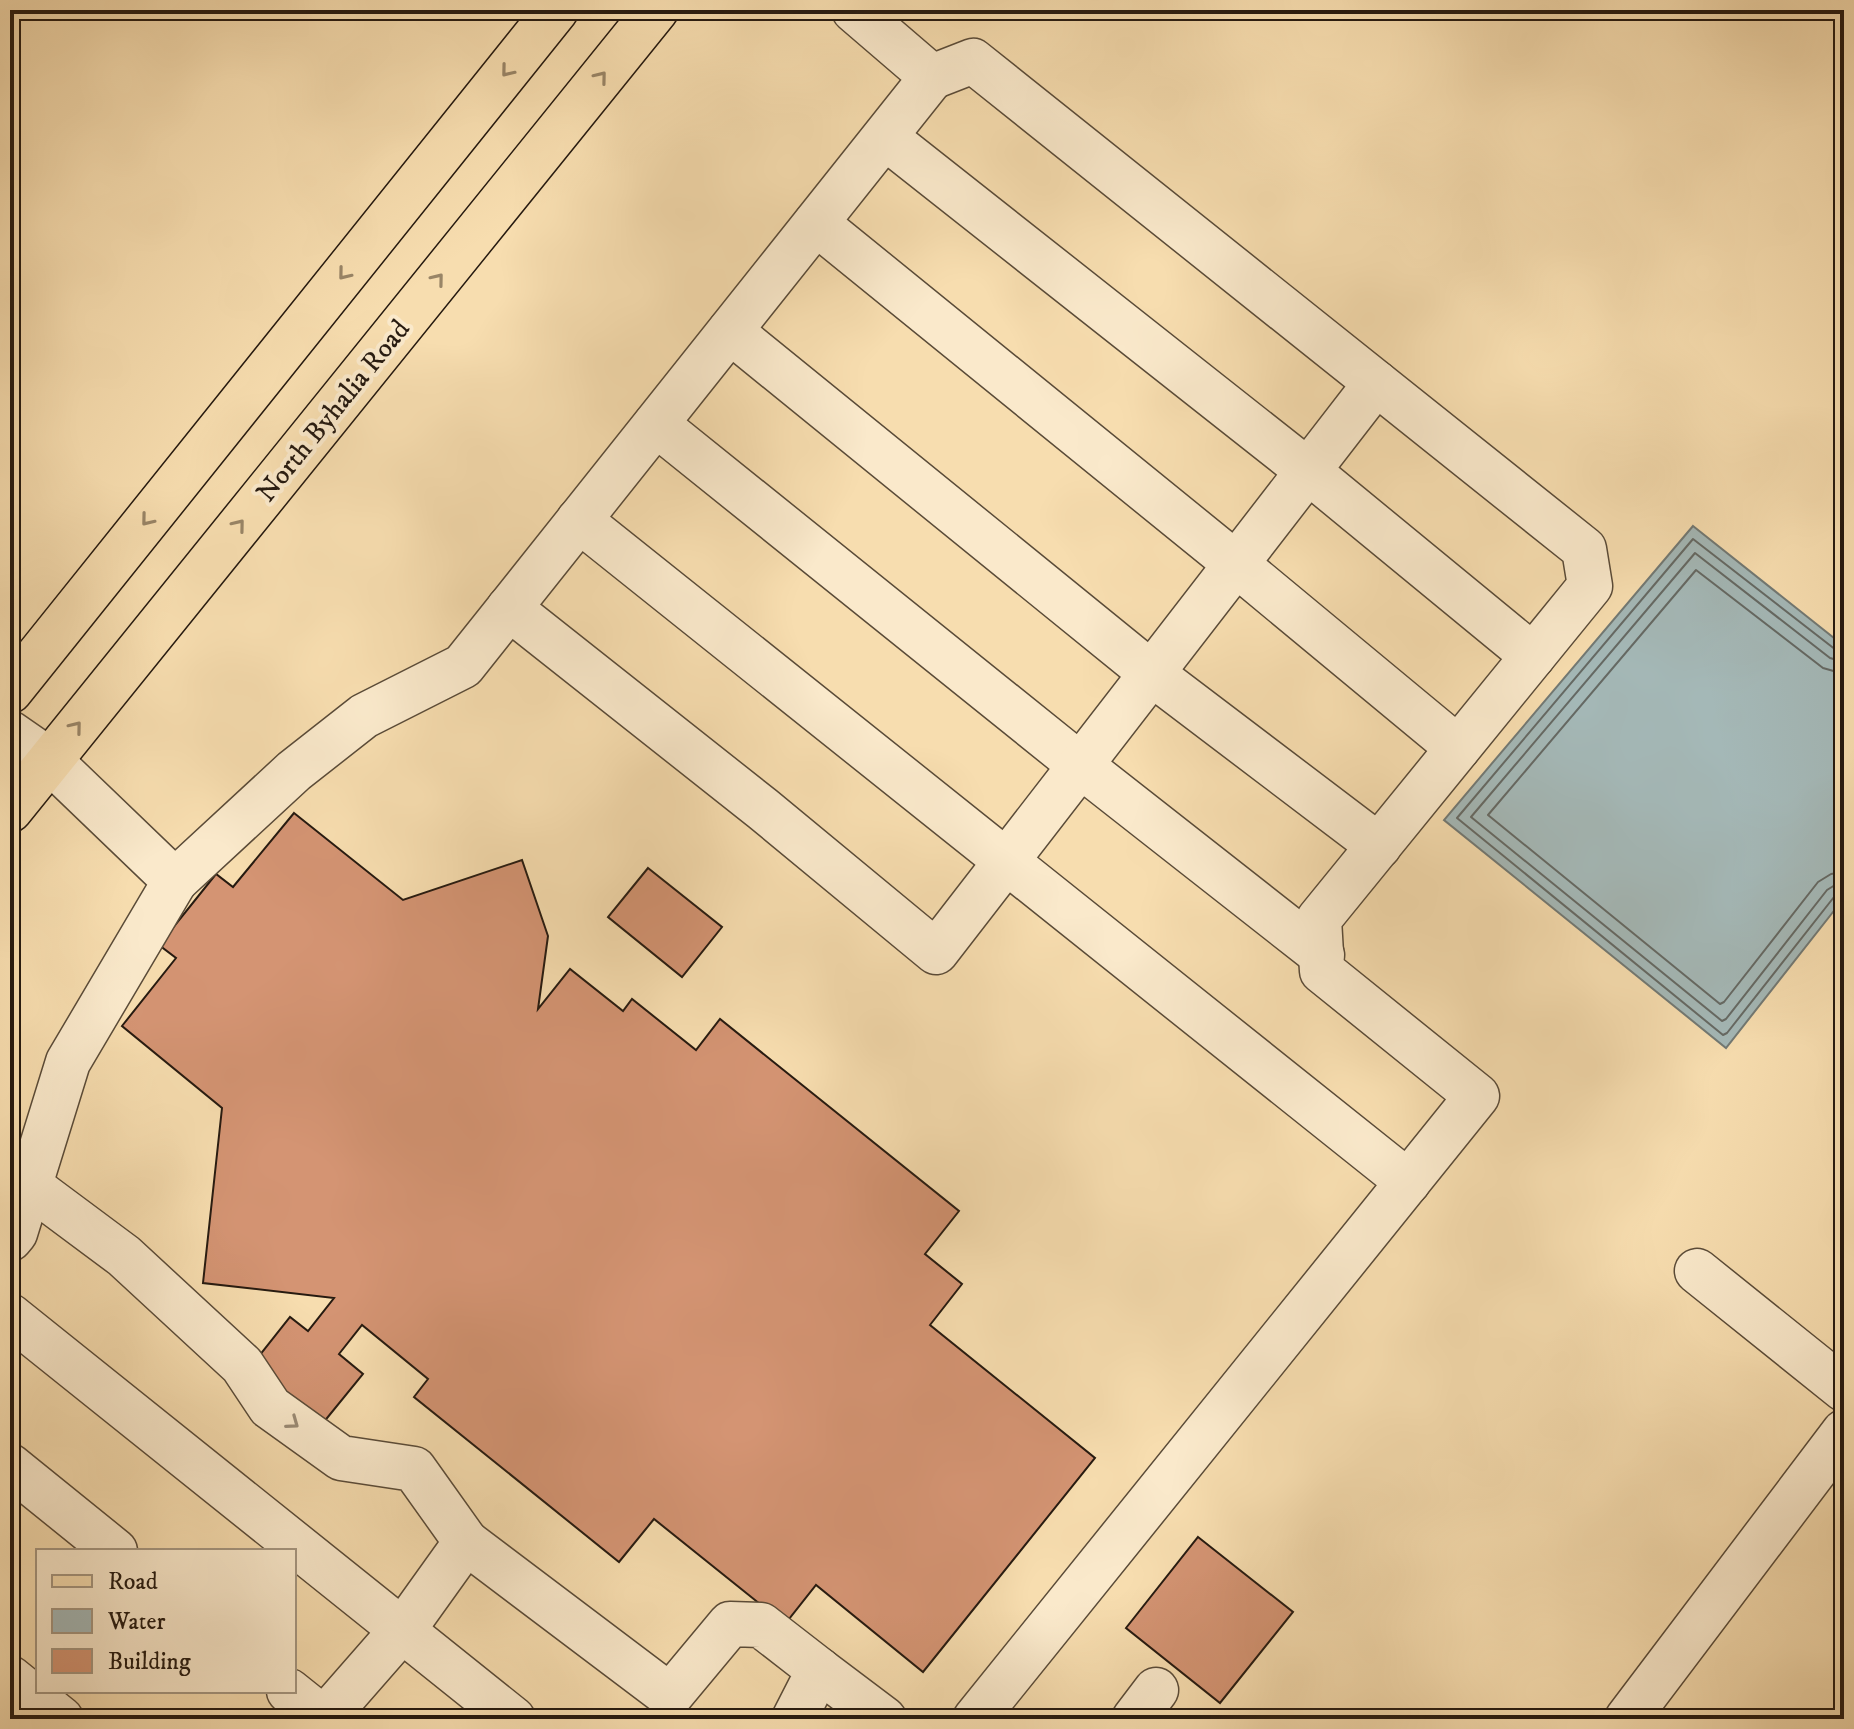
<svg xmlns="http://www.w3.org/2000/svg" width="1854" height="1729" font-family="'IM FELL DW Pica',serif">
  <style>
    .water { fill: #a4b8b7; stroke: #727974; stroke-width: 2 }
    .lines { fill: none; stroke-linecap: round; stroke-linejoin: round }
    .shore { stroke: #656964; stroke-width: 2 }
    .building { fill: #d49473; stroke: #261a10; stroke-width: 2 }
    .minor-casing { stroke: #5a4b38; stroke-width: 47 }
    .major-casing { stroke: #261a10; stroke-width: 47 }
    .minor { stroke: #fae9cb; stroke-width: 44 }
    .major { stroke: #f7ddaf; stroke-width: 44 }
    .oneway { stroke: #998567 }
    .oneway2 { stroke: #9b8c77 }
    .labels { text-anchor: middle; stroke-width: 8; stroke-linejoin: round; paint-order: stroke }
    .street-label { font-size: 28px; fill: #261a10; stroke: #fae9cb }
  </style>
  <rect width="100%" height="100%" fill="#f7ddaf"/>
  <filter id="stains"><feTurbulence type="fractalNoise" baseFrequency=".0025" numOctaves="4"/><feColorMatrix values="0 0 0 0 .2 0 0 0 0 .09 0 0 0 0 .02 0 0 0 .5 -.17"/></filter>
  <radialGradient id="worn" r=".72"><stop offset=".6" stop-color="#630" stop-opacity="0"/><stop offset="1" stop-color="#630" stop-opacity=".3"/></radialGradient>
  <!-- water -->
  <path class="water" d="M1693 526 1844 646V898L1726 1048 1444 820Z"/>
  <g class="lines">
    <!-- shore -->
    <g class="shore">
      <path d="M1844 652 1836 650 1693 539 1457 818 1723 1035 1727 1033 1834 897 1844 894"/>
      <path d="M1844 662 1830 658 1695 553 1471 817 1722 1021 1726 1019 1827 890 1835 885 1844 884"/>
      <path d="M1844 674 1823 668 1696 570 1488 815 1720 1004 1724 1002 1818 882 1831 874 1844 872"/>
    </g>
  </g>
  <!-- building -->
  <g class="building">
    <path d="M294 813 403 900 522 860 548 936 538 1009 570 969 623 1011 632 999 696 1050 720 1019 959 1211 925 1254 962 1284 930 1325 1095 1458 923 1672 816 1585 785 1624 654 1519 619 1562 414 1397 428 1379 362 1325 339 1354 363 1374 323 1423 252 1365 290 1317 308 1331 334 1298 203 1283 222 1108 122 1026 176 958 159 945 216 874 233 887Z"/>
    <path d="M648 868 722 927 682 977 608 917Z"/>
    <path d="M1198 1537 1293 1612 1220 1703 1126 1628Z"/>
  </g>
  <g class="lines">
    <defs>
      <g id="minor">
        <path d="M932 77 973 61 1584 549 1590 586 1319 919 1322 971 1477 1096 975 1719"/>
        <path d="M885 137 1308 471 1533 656"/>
        <path d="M816 223 1236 564 1458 748"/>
        <path d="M730 331 1151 673 1379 846"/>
        <path d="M656 424 1080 765 1322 955"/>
        <path d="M579 520 1408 1182"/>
        <path d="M509 608 763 809 936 952 1376 383"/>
        <path d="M10 733 49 760 175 881 68 1062 15 1233 10 1239"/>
        <path d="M175 881 294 771 364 716 463 666 932 77 854 10"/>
        <path d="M30 1186 124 1256 242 1365 270 1407 341 1458 414 1469 466 1542 408 1623 324 1719"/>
        <path d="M1697 1271 1844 1389"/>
        <path d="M10 1316 513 1719"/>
        <path d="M10 1466 115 1551"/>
        <path d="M466 1542 670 1696 730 1624 761 1625 819 1670 794 1719"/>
        <path d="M819 1670 884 1719"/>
        <path d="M10 1678 61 1719"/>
        <path d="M289 1691 324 1719"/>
        <path d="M1134 1719 1156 1690"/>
        <path d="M1627 1719 1844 1432"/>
      </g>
      <g id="major">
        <path d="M10 691 556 10"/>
        <path d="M10 810 656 10"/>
      </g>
    </defs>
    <!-- minor casing -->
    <use href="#minor" class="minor-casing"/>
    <!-- major casing -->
    <use href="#major" class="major-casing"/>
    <!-- minor -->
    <use href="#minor" class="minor"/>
    <!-- major -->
    <use href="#major" class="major"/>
  </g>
  <!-- one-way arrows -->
  <defs><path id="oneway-chevron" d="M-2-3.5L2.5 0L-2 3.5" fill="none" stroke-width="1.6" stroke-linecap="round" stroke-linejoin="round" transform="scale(2)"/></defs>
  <g class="oneway">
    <use href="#oneway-chevron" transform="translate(507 71) rotate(129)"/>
    <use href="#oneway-chevron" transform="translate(601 77) rotate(-51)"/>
    <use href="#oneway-chevron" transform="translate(344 274) rotate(129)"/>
    <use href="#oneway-chevron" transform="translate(438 279) rotate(-51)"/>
    <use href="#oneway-chevron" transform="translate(147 520) rotate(129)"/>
    <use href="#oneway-chevron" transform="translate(239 525) rotate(-51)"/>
    <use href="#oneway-chevron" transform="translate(76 727) rotate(-51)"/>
  </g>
  <use class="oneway2" href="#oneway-chevron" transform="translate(293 1423) rotate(36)"/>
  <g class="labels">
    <!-- street labels -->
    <g class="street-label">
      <text transform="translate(332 410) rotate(-51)" y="10">North Byhalia Road</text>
    </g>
  </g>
  <!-- margin -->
  <rect width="1854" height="1729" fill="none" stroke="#f7ddaf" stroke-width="40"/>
  <rect x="12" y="12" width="1830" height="1705" fill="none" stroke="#261a10" stroke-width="4"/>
  <rect x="20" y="20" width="1814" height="1689" fill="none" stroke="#261a10" stroke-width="2"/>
  <!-- legend -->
  <rect x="36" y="1549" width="260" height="144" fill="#fae9cb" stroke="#a59680" stroke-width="2"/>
  <rect x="52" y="1575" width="40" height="12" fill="#f7ddaf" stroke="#a59680" stroke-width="2"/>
  <text x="108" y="1589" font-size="24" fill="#261a10">Road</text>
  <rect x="52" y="1609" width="40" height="24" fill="#a4b8b7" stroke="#a59680" stroke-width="2"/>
  <text x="108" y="1629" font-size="24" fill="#261a10">Water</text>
  <rect x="52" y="1649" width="40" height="24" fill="#d49473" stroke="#a59680" stroke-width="2"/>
  <text x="108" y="1669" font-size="24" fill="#261a10">Building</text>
  <rect width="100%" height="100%" filter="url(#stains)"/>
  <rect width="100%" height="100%" fill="url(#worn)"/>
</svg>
